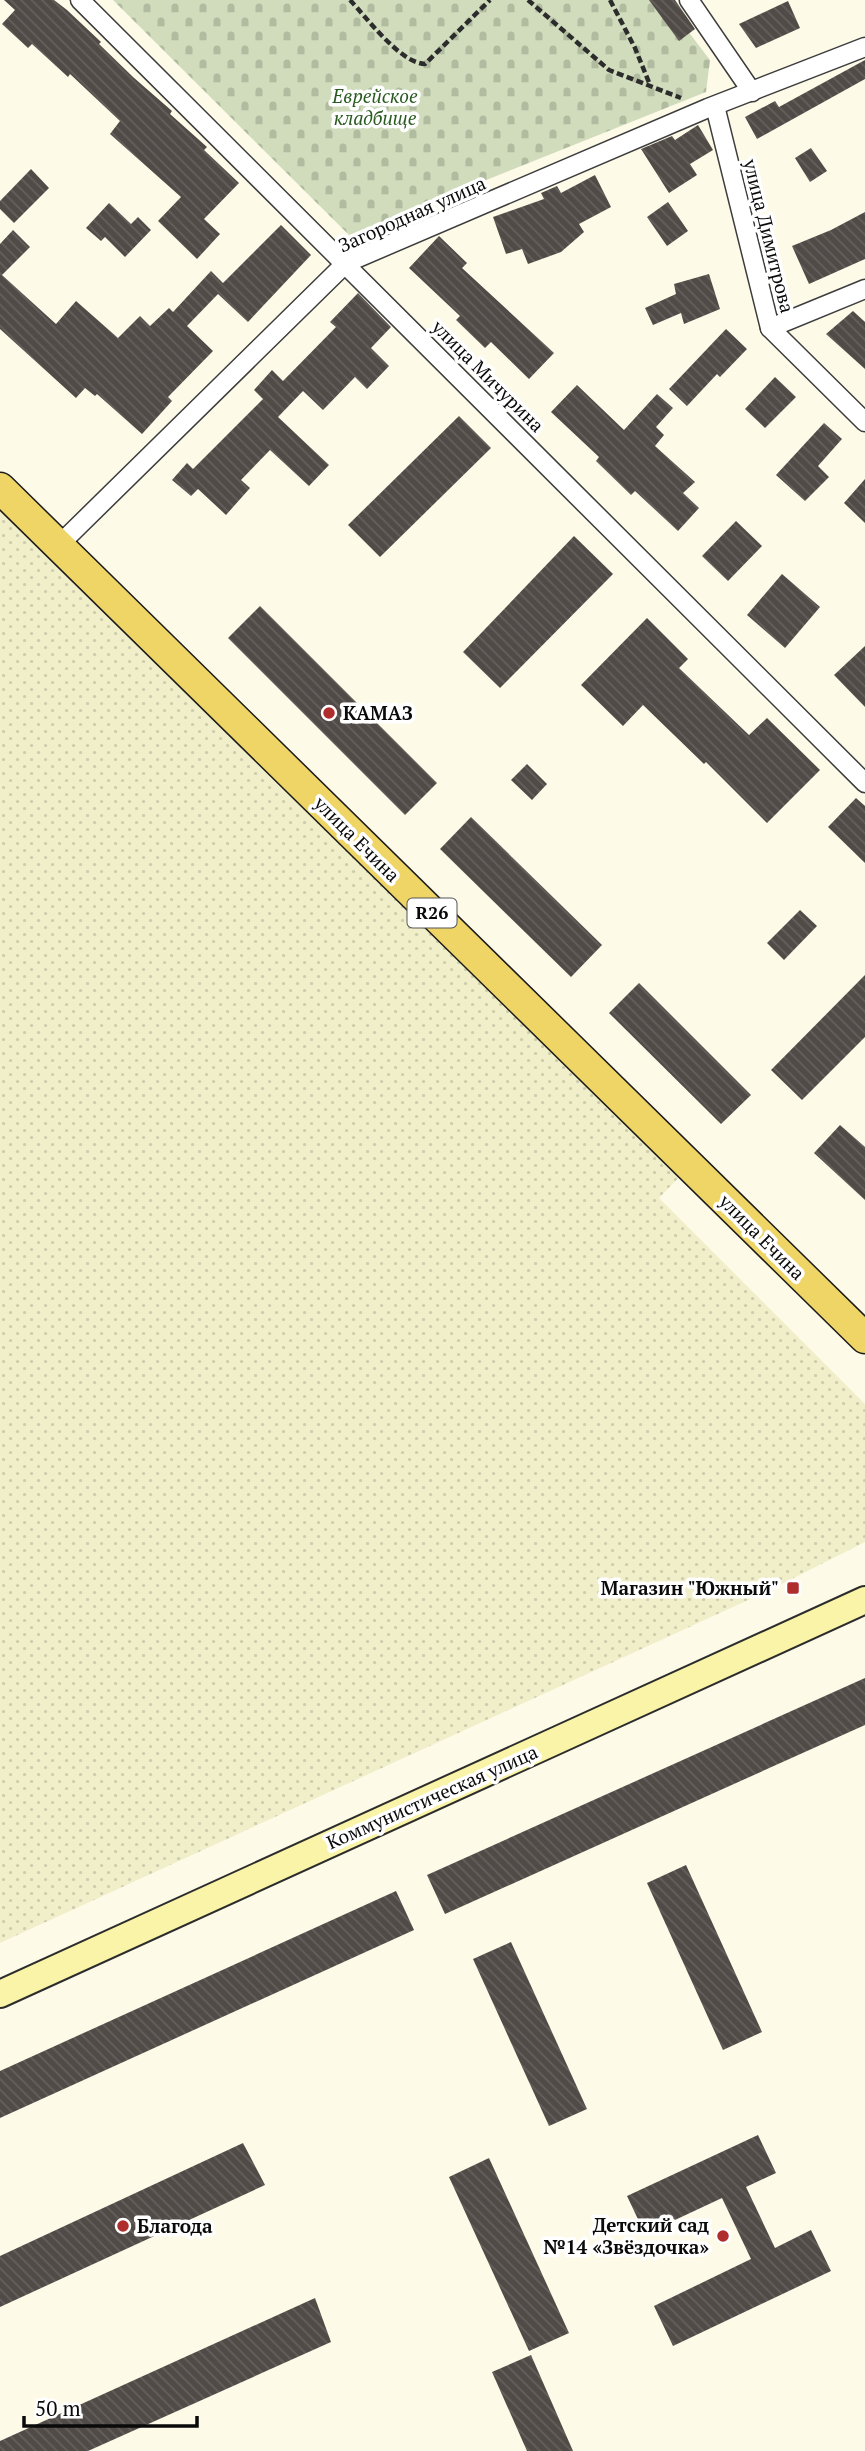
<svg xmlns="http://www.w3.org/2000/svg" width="865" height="2451" font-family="'PT Serif',serif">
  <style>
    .farmland { fill: url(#farmland-dots) }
    .cemetery { fill: url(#cemetery-stones) }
    .building { fill: url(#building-back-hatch) }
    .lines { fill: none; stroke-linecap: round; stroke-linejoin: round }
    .minor-casing { stroke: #3d3d3d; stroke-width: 21 }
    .secondary-casing { stroke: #2c2c2c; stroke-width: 30 }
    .primary-casing { stroke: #1b1b1b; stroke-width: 33 }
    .path { stroke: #2c2c2c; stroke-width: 4.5; stroke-dasharray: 7 3.5; stroke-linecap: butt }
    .minor { stroke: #fff; stroke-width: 18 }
    .secondary { stroke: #f9f4a7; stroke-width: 26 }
    .primary { stroke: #efd466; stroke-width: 30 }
    .poi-dot { fill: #ae2d2d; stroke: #fff; stroke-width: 2.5 }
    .labels { text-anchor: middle; stroke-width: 7; stroke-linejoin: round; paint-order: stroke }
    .shield { fill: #fff; stroke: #545454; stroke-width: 2 }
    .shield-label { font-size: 18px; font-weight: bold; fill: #0a0a0a }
    .park-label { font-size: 19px; font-style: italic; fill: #295b20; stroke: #fff }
    .street-label { font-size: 19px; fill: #0a0a0a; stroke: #fff }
    .poi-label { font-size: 19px; font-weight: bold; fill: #0a0a0a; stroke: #fff; text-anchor: start }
  </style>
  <defs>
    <pattern id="farmland-dots" width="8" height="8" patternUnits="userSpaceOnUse" patternTransform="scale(1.75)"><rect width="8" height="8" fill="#f1efca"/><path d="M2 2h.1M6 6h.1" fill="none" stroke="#cdccac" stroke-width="1.8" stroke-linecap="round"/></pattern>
    <pattern id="cemetery-stones" width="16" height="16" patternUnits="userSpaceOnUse" patternTransform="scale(1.75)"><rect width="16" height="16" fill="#d0dcbc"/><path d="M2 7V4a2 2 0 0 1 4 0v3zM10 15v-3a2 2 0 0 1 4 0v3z" fill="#b1bba0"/></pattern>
    <pattern id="building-back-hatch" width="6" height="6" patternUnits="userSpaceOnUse" patternTransform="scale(1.75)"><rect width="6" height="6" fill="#514b47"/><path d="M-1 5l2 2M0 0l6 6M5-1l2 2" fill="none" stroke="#65605d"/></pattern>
  </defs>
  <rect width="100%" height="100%" fill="#fdfae8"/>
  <!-- farmland -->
  <path class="farmland" d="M0 488 690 1166 659 1198 865 1404V1542L768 1591 0 1943Z"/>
  <!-- cemetery -->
  <path class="cemetery" d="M113 0H664L710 60 706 92 349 235Z"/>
  <!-- building -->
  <g class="building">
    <path d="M4 0H54L67 10 101 42 99 44 133 77 172 111 170 114 207 147 204 150 239 183 204 219 220 234 197 259 158 221 181 197 110 134 120 121 70 74 68 77 32 44 28 48 2 24 15 10Z"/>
    <path d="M649 0H675L695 29 679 41Z"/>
    <path d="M788 1 800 28 756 48 739 24Z"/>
    <path d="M865 60V79L757 139 745 117 775 101 779 107Z"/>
    <path d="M698 125 713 150 690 164 697 175 669 193 641 149 672 136 675 140Z"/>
    <path d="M811 148 827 171 810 182 795 158Z"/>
    <path d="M31 169 49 188 14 223 0 209V201Z"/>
    <path d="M595 175 611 207 579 224 584 232 561 252 528 264 522 249 506 254 493 217 544 199 541 193 557 186 561 193Z"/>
    <path d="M668 202 688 231 667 246 647 217Z"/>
    <path d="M109 203 131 224 138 217 151 230 125 257 105 237 101 241 86 228Z"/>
    <path d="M865 212V259L809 284 792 246 831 230Z"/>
    <path d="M281 225 311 255 248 322 218 294 187 326 213 351 168 397 172 401 142 434 97 394 95 396 85 388 76 398 0 329V244L13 230 30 247 2 275 56 324 76 301 118 338 140 316 150 326 169 308 173 312 211 271 223 283Z"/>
    <path d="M439 236 467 263 462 268 554 353 529 379 491 342 485 348 456 320 460 316 409 268Z"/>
    <path d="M709 274 720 309 684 324 681 313 653 325 645 308 676 294 674 284Z"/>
    <path d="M358 293 391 327 371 348 389 366 367 389 355 377 323 410 303 391 278 417 329 465 309 486 270 450 241 480 250 488 226 515 198 489 191 496 172 480 187 463 193 469 263 399 254 390 272 370 283 381 336 327 330 322Z"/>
    <path d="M853 311 865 322V369L826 334Z"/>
    <path d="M726 329 747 349 720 377 717 374 687 406 669 389Z"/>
    <path d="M775 377 796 397 765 428 745 409Z"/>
    <path d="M577 385 624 430 657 394 673 408 656 427 664 435 655 446 695 482 683 493 699 508 678 531 635 491 631 495 596 461 599 457 551 412Z"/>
    <path d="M459 416 491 448 380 557 348 525Z"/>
    <path d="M824 423 842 439 818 466 829 477 805 501 776 475Z"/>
    <path d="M865 479V523L844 503Z"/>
    <path d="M736 521 762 546 728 581 702 556Z"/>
    <path d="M574 536 613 574 500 688 463 652Z"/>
    <path d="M782 574 820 607 785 648 747 615Z"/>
    <path d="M260 606 437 783 405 815 228 638Z"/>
    <path d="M647 618 688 659 679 668 749 735 767 718 820 770 767 823 706 762 704 764 643 705 623 726 581 685Z"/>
    <path d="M865 646V707L834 675Z"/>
    <path d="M527 764 547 784 532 800 511 780Z"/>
    <path d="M856 798 865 806V863L828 827Z"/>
    <path d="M471 817 602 945 571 977 440 849Z"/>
    <path d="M800 910 817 926 784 960 767 943Z"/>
    <path d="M865 975V1037L802 1100 771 1070Z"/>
    <path d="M639 983 751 1095 721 1124 609 1013Z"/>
    <path d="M840 1125 865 1147V1200L814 1153Z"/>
    <path d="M865 1678V1725L445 1914 427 1875Z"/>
    <path d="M686 1865 762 2032 723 2050 647 1883Z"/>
    <path d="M396 1891 414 1930 0 2118V2071Z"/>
    <path d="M511 1942 587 2109 549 2126 473 1959Z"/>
    <path d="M758 2135 776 2173 746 2187 775 2248 811 2230 831 2271 673 2346 654 2306 751 2259 722 2198 645 2234 627 2196Z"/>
    <path d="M243 2143 265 2185 0 2307V2256Z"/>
    <path d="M489 2158 569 2333 529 2351 449 2177Z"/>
    <path d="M315 2298 331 2342 88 2451H0V2441Z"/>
    <path d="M531 2355 573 2451H527L492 2372Z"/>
  </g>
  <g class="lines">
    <defs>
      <g id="minor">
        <path d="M80 0 865 783"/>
        <path d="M689 0 752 92"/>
        <path d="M715 106 770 328 865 422"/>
        <path d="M770 328 865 289"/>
        <path d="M59 545 346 263 708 108 865 47"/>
      </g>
      <path id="secondary" d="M0 1994 865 1600"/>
      <path id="primary" d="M0 488 865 1338"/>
    </defs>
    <!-- minor casing -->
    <use href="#minor" class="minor-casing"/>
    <!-- secondary casing -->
    <use href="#secondary" class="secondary-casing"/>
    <!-- primary casing -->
    <use href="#primary" class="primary-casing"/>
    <!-- path -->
    <g class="path">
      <path d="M350 0C367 18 400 63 425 64L490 0"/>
      <path d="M528 0 609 70 681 98"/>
      <path d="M610 0 635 48 650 85"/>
    </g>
    <!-- minor -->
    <use href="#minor" class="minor"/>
    <!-- secondary -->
    <use href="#secondary" class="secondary"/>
    <!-- primary -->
    <use href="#primary" class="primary"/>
  </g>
  <!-- markers -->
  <g class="poi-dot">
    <circle cx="329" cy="713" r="7"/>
    <rect x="786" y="1581" width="14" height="14" rx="3.5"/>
    <circle cx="123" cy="2226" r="7"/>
    <circle cx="723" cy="2236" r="7"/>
  </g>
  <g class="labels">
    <!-- shield labels -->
    <rect class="shield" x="407.5" y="898.5" width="49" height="29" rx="5"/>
    <g class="shield-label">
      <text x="432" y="919">R26</text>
    </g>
    <!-- park labels -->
    <g class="park-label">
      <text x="375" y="103">Еврейское<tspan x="375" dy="22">кладбище</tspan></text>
    </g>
    <!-- street labels -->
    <g class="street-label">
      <text transform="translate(412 214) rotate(-24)" y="7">Загородная улица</text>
      <text transform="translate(769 236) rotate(76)" y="7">улица Димитрова</text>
      <text transform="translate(488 376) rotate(45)" y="7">улица Мичурина</text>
      <text transform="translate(357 839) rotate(45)" y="7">улица Ечина</text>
      <text transform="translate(762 1237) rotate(45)" y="7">улица Ечина</text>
      <text transform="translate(432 1797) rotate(-24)" y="7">Коммунистическая улица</text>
    </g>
    <!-- poi labels -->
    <g class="poi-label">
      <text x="343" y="720">КАМАЗ</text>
      <text x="779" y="1595" text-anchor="end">Магазин "Южный"</text>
      <text x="709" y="2232" text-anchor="end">Детский сад<tspan x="709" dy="22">№14 «Звёздочка»</tspan></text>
      <text x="137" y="2233">Благода</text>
    </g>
  </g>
  <!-- scale -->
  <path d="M24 2416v10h173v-10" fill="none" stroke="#0a0a0a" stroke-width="3.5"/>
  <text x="35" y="2416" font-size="21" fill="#0a0a0a" stroke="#ffffff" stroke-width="5" paint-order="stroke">50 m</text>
</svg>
